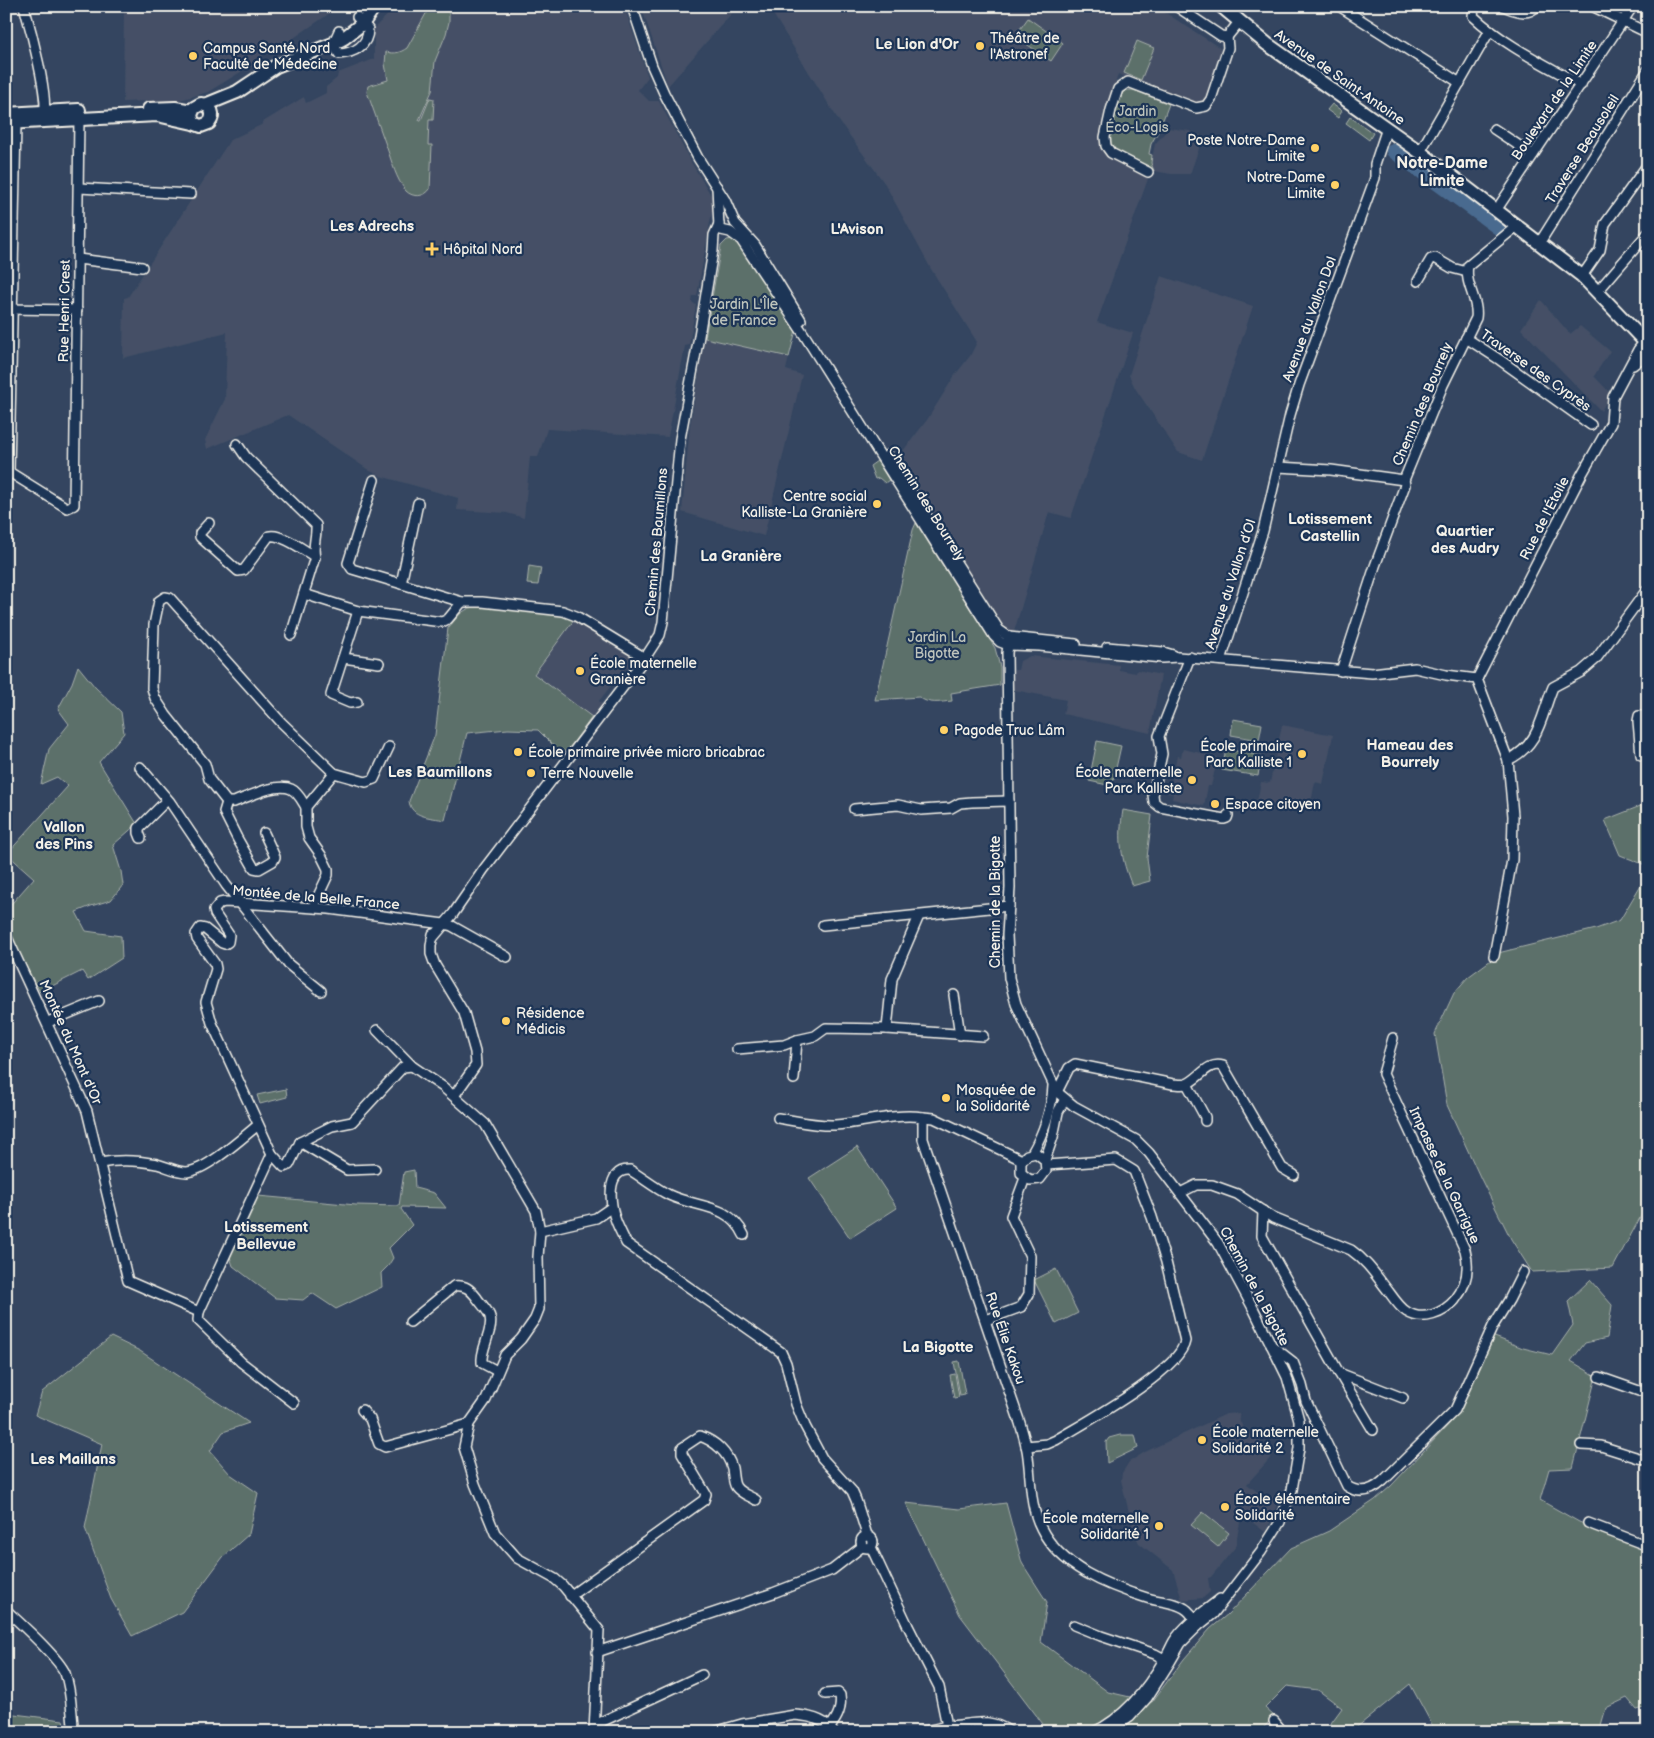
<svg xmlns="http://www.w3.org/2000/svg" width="1654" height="1738" font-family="'Balsamiq Sans',sans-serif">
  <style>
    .built { fill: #445066 }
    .green { fill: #5b6f6b; stroke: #a8b0aa }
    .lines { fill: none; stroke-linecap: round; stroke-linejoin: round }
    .river { stroke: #486a8f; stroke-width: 14 }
    .street-casing { stroke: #f4f1e8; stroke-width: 12 }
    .secondary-casing { stroke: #f4f1e8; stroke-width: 16 }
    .street { stroke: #1d3557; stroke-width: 9 }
    .secondary { stroke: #1d3557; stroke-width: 12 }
    .poi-dot { fill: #ffd166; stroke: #1d3557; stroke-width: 2 }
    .labels { text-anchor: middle; stroke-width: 4.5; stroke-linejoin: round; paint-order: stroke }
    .poi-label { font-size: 14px; fill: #f4f1e8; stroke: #1d3557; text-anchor: start }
    .street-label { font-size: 14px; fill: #f4f1e8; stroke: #1d3557 }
    .park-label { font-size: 14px; fill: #bec4bc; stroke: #1d3557 }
    .neighbourhood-label { font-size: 15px; font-weight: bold; fill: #f4f1e8; stroke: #1d3557 }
    .quarter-label { font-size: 16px; font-weight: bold; fill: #f4f1e8; stroke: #1d3557 }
  </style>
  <rect width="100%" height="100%" fill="#344560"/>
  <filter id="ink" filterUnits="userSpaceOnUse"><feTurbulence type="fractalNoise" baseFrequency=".02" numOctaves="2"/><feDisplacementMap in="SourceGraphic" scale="10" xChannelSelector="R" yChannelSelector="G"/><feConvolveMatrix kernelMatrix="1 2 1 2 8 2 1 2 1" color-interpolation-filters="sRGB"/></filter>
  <g filter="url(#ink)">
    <!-- built -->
    <g class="built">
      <path d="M124 6H337L333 11 288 42 253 61 256 65 244 70 208 92 180 100 123 102Z"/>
      <path d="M397 6H624L648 77 638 90 649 101H659L691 162 714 200 697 296H693L692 302 696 305 689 345 685 346 668 437 547 429 538 457H530L524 518 507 513 457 510 458 498 380 476V475L370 471 288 415 207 449 205 440 225 399 227 332 123 358 124 298 128 297 230 140 263 124V122L299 100 304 97 306 103 326 93V87L337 78 338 73 374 59V28Z"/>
      <path d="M641 6H738L668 86Z"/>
      <path d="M768 6H1155L1220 48 1221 51 1204 102 1197 105 1118 74 1100 139 1104 152 1149 176 1097 322 1133 333 1071 518 1049 512 1014 632 1002 627 896 460 927 420 955 375 970 356 977 342 931 269 885 184 839 121Z"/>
      <path d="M1169 128 1190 131 1197 136 1200 135 1203 137 1190 174H1171L1154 171 1151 163 1155 144Z"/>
      <path d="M1161 276 1253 306 1202 460 1178 452 1135 388 1129 375Z"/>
      <path d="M1541 300 1570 334 1580 326 1610 351 1594 376 1611 394 1601 411 1521 329Z"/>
      <path d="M705 338 789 357 786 370 802 375 764 536 682 512 690 425Z"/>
      <path d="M574 620 631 653 634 660 630 667 625 668 599 701 602 704 592 717 534 674Z"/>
      <path d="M1030 656 1119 665V670L1136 673 1137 670 1161 675 1150 733 1063 714 1066 700 1014 690V670H1018L1020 661Z"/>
      <path d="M1282 725 1333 735 1323 784 1315 782 1310 808 1290 804 1288 813 1256 806 1261 782 1270 783Z"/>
      <path d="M1183 749 1218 757 1211 786H1208L1204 806 1172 799 1173 794 1167 793 1169 785H1171L1177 756 1181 757Z"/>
      <path d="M1239 1413 1240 1422 1244 1428 1274 1454 1247 1484 1264 1497 1278 1496 1275 1514 1265 1532 1248 1519H1243L1240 1523 1237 1537V1545L1211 1577 1208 1578 1210 1592 1203 1598 1182 1600 1173 1570 1139 1543 1134 1533 1121 1480 1122 1473 1129 1462 1145 1452 1226 1414Z"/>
    </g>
    <!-- green -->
    <g class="green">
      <path d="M435 7 443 8 449 13V22L446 34 435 61 432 91 419 120H421L430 98 434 99 433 120H429L428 145H432L430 189C425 197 413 198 406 191 396 179 392 162 387 148 380 129 374 111 367 92L368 86 388 80 385 64 386 52C394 54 400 53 407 48L428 10Z"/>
      <path d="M1028 18 1063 43 1051 61 1015 36Z"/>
      <path d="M1137 41 1154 48 1141 80 1124 73Z"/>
      <path d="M1133 90 1169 104 1159 130 1151 144 1149 154 1152 155 1151 163 1154 171 1118 152 1109 144C1107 134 1113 100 1122 93 1125 90 1129 90 1133 90Z"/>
      <path d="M1332 104 1342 111 1338 118 1327 110Z"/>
      <path d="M1350 117 1373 133 1369 140 1346 123Z"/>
      <path d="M733 239 737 241 748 255 747 258 753 268H756L796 330 789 357 705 338 721 246 727 240Z"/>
      <path d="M877 461 889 480 885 483 879 478 875 479 870 466Z"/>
      <path d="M916 523 995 648 1000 667V685L951 693 952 701C941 702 928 705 919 697L875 700 913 530Z"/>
      <path d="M529 566 541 568 538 585 527 584Z"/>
      <path d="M476 607C503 607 549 610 574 620L534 674 592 717 567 751H559L538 730 508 729 467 733 445 820C431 817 411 818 409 801L435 735 448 628 461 613 469 608Z"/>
      <path d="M78 666 95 687 121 712 124 733 99 762 137 824 113 845 121 871 123 885 111 900 91 906 76 912 86 931 121 936 122 958 88 980 82 971 40 992C29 972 6 933 6 910L34 878 7 854 68 786 57 777 41 784 49 749 69 724 58 709 72 683Z"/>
      <path d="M1233 719 1262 724 1259 740 1231 735Z"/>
      <path d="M1097 741 1121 746 1112 786 1089 781Z"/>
      <path d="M1226 749 1261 756 1258 776 1222 770Z"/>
      <path d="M1648 803V866L1620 855 1605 820Z"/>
      <path d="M1123 810 1152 815 1147 858 1150 881 1132 886C1121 858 1118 840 1123 810Z"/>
      <path d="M1648 873V1203L1613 1268 1532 1272 1511 1239 1481 1179 1447 1105 1435 1034 1454 993 1468 977 1495 957 1498 953 1596 929 1620 920Z"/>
      <path d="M286 1089 287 1097 260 1104 257 1095Z"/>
      <path d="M857 1147 897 1208 850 1238 809 1178Z"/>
      <path d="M414 1170 415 1188 434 1193 446 1208 402 1207 401 1209 412 1225 389 1248 393 1258 388 1266 381 1273 382 1287 336 1309 312 1293 303 1300 275 1298 233 1266 230 1257 258 1196 356 1205 399 1206 404 1172Z"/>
      <path d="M1056 1269 1078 1313 1056 1324 1034 1280Z"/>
      <path d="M1590 1280 1612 1305 1607 1338 1585 1343 1571 1361 1596 1376 1573 1468 1549 1469 1540 1500 1579 1522 1648 1550V1707L1637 1710 1627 1698 1606 1708 1599 1732H1436L1410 1684 1351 1732H1332L1331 1723 1342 1708 1318 1690 1287 1686 1265 1708 1274 1716 1260 1732H1049L960 1615 906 1503 959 1509 1006 1503 1022 1563 1047 1602 1041 1642 1108 1692 1152 1702 1184 1659 1210 1629 1228 1614 1291 1548 1329 1531 1375 1500 1391 1486 1451 1422 1492 1336 1523 1348 1552 1355 1573 1325 1568 1301Z"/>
      <path d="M111 1337 140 1351 249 1423 223 1432 210 1451 230 1474 258 1493 249 1534 223 1557 182 1612 132 1636 111 1599 85 1528 102 1444 35 1415 42 1392Z"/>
      <path d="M959 1361 965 1394 960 1395 954 1362Z"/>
      <path d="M955 1374 959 1397 954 1398 950 1375Z"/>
      <path d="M1120 1435H1135L1138 1448 1107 1463 1106 1442 1109 1438Z"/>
      <path d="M1203 1512 1229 1533 1218 1547 1191 1525Z"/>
      <path d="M6 1713 63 1720 67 1732H6Z"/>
    </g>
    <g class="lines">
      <!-- river -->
      <path class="river" d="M1393 151 1501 230"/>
      <defs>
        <g id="street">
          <path d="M24 6C29 23 51 104 43 115"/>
          <path d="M632 6 652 66 664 93 698 158 725 200 735 223 755 245 801 320"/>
          <path d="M1176 6 1221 36 1227 37 1239 22"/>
          <path d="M1339 6 1460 83"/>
          <path d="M1474 6 1473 16C1504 45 1544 64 1581 85"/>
          <path d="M1503 6C1514 10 1527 17 1537 6"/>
          <path d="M1592 6 1648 33"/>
          <path d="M339 31 333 44 339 54C354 53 368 46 368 29L357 17"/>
          <path d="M1494 129 1533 155"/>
          <path d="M1420 152 1490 30"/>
          <path d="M1148 172 1111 153 1106 146 1105 137 1111 110 1118 89 1128 82 1196 108 1206 106 1211 99 1228 48 1227 37"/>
          <path d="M717 187 719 227 721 230 730 232 741 240 805 336 994 636 1000 642 1008 645 1039 646 1162 658 1178 657 1372 673 1415 668 1446 675 1477 679 1508 760 1513 816 1512 860 1494 956"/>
          <path d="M79 188 191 194"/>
          <path d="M1497 209 1633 6"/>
          <path d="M1540 242 1648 70"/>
          <path d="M78 259 142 267"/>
          <path d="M1582 276 1600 250 1605 224 1648 164"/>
          <path d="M1418 281 1431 259 1435 258 1452 268 1467 272"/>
          <path d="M1598 291 1648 233"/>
          <path d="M6 309 77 310"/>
          <path d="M1466 338 1500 360 1591 425"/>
          <path d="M1633 365 1648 353"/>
          <path d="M237 444 246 457 316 525C317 537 312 546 315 557L291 635"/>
          <path d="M888 455 999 630 1009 637 1076 644"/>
          <path d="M1278 467 1331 470 1404 480"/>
          <path d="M6 470 67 508 74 505 79 119"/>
          <path d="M9 472 16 123"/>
          <path d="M374 480 348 563 352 569 462 602"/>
          <path d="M209 523 200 533V537L238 571 244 570 269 536C281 533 304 550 315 557"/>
          <path d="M401 584 418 503"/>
          <path d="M304 594 358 611 442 622 448 619 462 602H482L563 611 576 616 645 658"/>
          <path d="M1009 637 1007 653 1010 888 1007 935 1009 978 1016 1004 1057 1092 1074 1106 1136 1140 1149 1153 1218 1243 1254 1310 1287 1377 1299 1420V1448L1292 1490 1280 1522 1261 1552 1213 1614 1198 1626 1181 1643 1170 1662 1147 1698 1130 1717 1111 1730 1102 1732"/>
          <path d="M1107 647 1163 652 1173 655"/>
          <path d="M1190 657 1159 736 1162 754 1153 795 1154 802 1160 807 1224 819 1227 818 1228 815"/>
          <path d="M343 658 379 663"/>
          <path d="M1221 660 1263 531 1290 415 1299 385 1375 178V164L1387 128"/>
          <path d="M1341 671 1375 566 1405 485 1404 480 1443 385 1476 318C1479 300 1464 284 1468 266L1518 225"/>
          <path d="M1477 679 1582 474 1611 423 1613 397 1638 350 1645 341"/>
          <path d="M357 702 350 703 331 695 358 611"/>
          <path d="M1641 755 1638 721 1639 716H1648"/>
          <path d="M1508 760C1540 745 1541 716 1553 687L1581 672 1596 659 1646 591"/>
          <path d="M140 767 170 802 226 885 288 964 321 991"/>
          <path d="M227 802 224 812 237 838 254 868 259 869 273 861 275 857 264 833"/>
          <path d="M306 807C302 801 298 792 291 789 277 782 248 797 234 802H227L209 779 205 764 166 715 155 698 152 688 154 625 159 601 165 597 170 598 281 722 334 773 366 782 374 779 389 747"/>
          <path d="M854 809 898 805 921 810 951 808 960 803 972 802 1009 801"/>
          <path d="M141 838 139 833V828L167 800"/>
          <path d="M313 907 328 875V869L321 855 309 838 306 827V807L334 773"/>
          <path d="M919 916 892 979 887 1029 983 1036"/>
          <path d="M823 925 1009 906"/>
          <path d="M433 934 431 946V954L435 965 464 1013 475 1052 476 1065 454 1096"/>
          <path d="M6 935 87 1111 128 1281 199 1312"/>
          <path d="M432 939 453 914 484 869 645 658 660 635 663 622 680 439 698 342 713 251 714 235 719 224"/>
          <path d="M954 995 960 1035"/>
          <path d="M48 1022 99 1001"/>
          <path d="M377 1030 412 1066 443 1087 485 1124 536 1211 540 1231 538 1257 539 1309 535 1319 521 1339 505 1355 486 1400 469 1424 464 1447 475 1484 495 1533 517 1558 555 1579 563 1586 599 1630 594 1732"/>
          <path d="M737 1049 784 1045 797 1040 815 1036 826 1028 887 1029"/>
          <path d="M412 1066 403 1067 352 1122 332 1126 300 1142 289 1165 284 1167 272 1154 212 1023 206 1002 216 969 215 964 197 939 196 934 200 928 205 929 222 943 225 944 228 942 229 935 215 914 214 910 220 903 225 902 329 909 444 924 452 926 507 957"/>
          <path d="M794 1079 797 1040"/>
          <path d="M1187 1084 1205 1117V1121"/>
          <path d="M1057 1092 1069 1068 1075 1064 1173 1084C1177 1084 1182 1085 1186 1084 1199 1080 1207 1061 1223 1066L1282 1168 1294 1175"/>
          <path d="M923 1117 934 1118 1022 1160"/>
          <path d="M778 1118C797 1121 816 1126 835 1125 864 1123 894 1113 923 1117V1139L1020 1423C1023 1434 1027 1445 1028 1457 1031 1480 1030 1507 1041 1528 1060 1567 1108 1586 1147 1598 1160 1602 1181 1602 1190 1613 1193 1616 1196 1621 1198 1626"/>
          <path d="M300 1142 347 1170 375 1169"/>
          <path d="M1032 1153C1043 1134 1052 1109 1053 1086"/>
          <path d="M272 1154 199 1312 198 1320 241 1362 294 1403"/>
          <path d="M1045 1160 1036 1153 1027 1155 1021 1162V1173L1030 1180 1040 1179 1046 1171 1045 1160 1053 1137 1058 1112 1065 1099"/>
          <path d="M100 1163C120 1159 137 1160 157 1164 168 1167 176 1172 187 1172 207 1170 242 1138 258 1125"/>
          <path d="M1180 1193 1196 1185H1212L1237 1194 1273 1218 1351 1250C1367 1261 1377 1277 1389 1292 1394 1299 1400 1308 1407 1312 1423 1322 1444 1313 1455 1300 1467 1285 1470 1269 1465 1250L1383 1074 1393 1038"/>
          <path d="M1263 1211 1262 1236 1339 1373 1403 1398"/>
          <path d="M540 1231 596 1218 612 1207"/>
          <path d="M744 1235C729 1203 696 1208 669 1195 655 1188 643 1178 630 1170 605 1168 610 1206 616 1221 619 1229 623 1236 626 1243L781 1352 786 1363 796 1404 805 1426 822 1458 852 1491 856 1500 867 1535"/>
          <path d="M986 1320 1021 1307 1029 1294 1030 1256 1011 1216 1025 1178"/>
          <path d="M410 1322 454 1286C466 1285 470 1289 477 1298 480 1303 489 1311 490 1317 494 1330 480 1349 482 1363L497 1371"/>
          <path d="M1271 1345 1293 1362 1302 1385 1306 1401 1347 1486C1360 1495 1372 1491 1383 1481L1455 1410 1493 1326 1509 1300 1523 1272"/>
          <path d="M1339 1373 1373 1430"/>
          <path d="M1599 1377 1639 1391H1648"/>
          <path d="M362 1410 370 1419 379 1444 385 1447 469 1424"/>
          <path d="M1581 1445 1601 1446 1648 1461"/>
          <path d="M1026 1446 1047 1444 1056 1440C1084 1423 1180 1371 1185 1341L1166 1262 1152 1217 1134 1171 1116 1160 1047 1165"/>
          <path d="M1588 1523 1648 1546"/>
          <circle cx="867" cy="1542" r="6"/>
          <path d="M871 1547 908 1626 939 1687 947 1726C972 1725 988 1716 1010 1732"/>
          <path d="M570 1596 704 1500 706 1494 682 1454V1448L700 1436C715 1441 728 1453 732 1468 733 1474 733 1483 736 1487 741 1494 750 1496 756 1500"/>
          <path d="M6 1610C21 1624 57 1656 65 1673 72 1692 71 1713 74 1732"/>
          <path d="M1074 1625 1101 1636 1155 1654 1168 1661"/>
          <path d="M597 1652 773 1593 832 1570 863 1546"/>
          <path d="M825 1694 838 1693 840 1695C842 1708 838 1717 830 1727"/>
          <path d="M1274 1721 1283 1732"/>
          <path d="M599 1732 601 1722 702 1675"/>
          <path d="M714 1732 742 1724 795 1715C809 1716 826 1719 833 1732"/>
          <path d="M922 1732 947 1726"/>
          <path d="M1094 1732C1126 1717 1148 1688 1165 1658 1169 1652 1171 1646 1174 1641 1186 1623 1204 1612 1220 1599"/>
        </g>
        <g id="secondary">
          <path d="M1221 6 1267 44 1420 152 1582 276 1648 345"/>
          <path d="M205 105 237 92 276 66 333 44 344 38 363 23 374 7"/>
          <path d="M149 109 175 108 192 111"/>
          <path d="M6 114 79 110"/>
          <path d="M6 123 157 115 193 123 201 126 209 123C215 115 212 105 201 104L194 108 191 115 193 123"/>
        </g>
      </defs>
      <!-- street casing -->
      <use href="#street" class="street-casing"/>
      <!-- secondary casing -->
      <use href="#secondary" class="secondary-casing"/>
      <!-- street -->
      <use href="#street" class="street"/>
      <!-- secondary -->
      <use href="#secondary" class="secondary"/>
    </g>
  </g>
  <!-- markers -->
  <g class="poi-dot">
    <circle cx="980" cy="46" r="5"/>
    <circle cx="193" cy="56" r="5"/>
    <circle cx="1315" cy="148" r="5"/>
    <circle cx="1335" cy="185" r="5"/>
    <path d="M429.5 241.5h5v5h5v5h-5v5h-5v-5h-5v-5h5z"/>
    <circle cx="877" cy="504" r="5"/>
    <circle cx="580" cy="671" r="5"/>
    <circle cx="944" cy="730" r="5"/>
    <circle cx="518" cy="752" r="5"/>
    <circle cx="1302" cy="754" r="5"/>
    <circle cx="531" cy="773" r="5"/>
    <circle cx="1192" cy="780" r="5"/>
    <circle cx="1215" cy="804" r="5"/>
    <circle cx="506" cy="1021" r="5"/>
    <circle cx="946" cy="1098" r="5"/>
    <circle cx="1202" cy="1440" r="5"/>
    <circle cx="1225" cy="1507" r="5"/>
    <circle cx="1159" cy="1526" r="5"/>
  </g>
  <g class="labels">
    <!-- poi labels -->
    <g class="poi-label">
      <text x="990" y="43">Théâtre de<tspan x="990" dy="16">l'Astronef</tspan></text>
      <text x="203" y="53">Campus Santé Nord<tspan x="203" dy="16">Faculté de Médecine</tspan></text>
      <text x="1305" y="145" text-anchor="end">Poste Notre-Dame<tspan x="1305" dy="16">Limite</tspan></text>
      <text x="1325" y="182" text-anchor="end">Notre-Dame<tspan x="1325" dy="16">Limite</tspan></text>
      <text x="443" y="254">Hôpital Nord</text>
      <text x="867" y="501" text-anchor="end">Centre social<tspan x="867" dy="16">Kalliste-La Granière</tspan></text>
      <text x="590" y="668">École maternelle<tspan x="590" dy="16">Granière</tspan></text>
      <text x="954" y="735">Pagode Truc Lâm</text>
      <text x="1292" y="751" text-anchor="end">École primaire<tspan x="1292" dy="16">Parc Kalliste 1</tspan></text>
      <text x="528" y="757">École primaire privée micro bricabrac</text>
      <text x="1182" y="777" text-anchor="end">École maternelle<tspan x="1182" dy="16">Parc Kalliste</tspan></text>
      <text x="541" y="778">Terre Nouvelle</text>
      <text x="1225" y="809">Espace citoyen</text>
      <text x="516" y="1018">Résidence<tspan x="516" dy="16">Médicis</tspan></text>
      <text x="956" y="1095">Mosquée de<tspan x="956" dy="16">la Solidarité</tspan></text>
      <text x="1212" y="1437">École maternelle<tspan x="1212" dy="16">Solidarité 2</tspan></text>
      <text x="1235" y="1504">École élémentaire<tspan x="1235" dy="16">Solidarité</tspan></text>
      <text x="1149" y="1523" text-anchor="end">École maternelle<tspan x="1149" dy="16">Solidarité 1</tspan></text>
    </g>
    <!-- street labels -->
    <g class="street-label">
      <text transform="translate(1340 77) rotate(35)" y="5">Avenue de Saint-Antoine</text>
      <text transform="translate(1554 100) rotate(-56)" y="5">Boulevard de la Limite</text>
      <text transform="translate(1582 149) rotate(-58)" y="5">Traverse Beausoleil</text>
      <text transform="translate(64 311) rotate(-89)" y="5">Rue Henri Crest</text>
      <text transform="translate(1309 319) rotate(-70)" y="5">Avenue du Vallon Dol</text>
      <text transform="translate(1536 370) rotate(35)" y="5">Traverse des Cyprès</text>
      <text transform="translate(1422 404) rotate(-67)" y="5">Chemin des Bourrely</text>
      <text transform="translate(927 503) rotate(58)" y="5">Chemin des Bourrely</text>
      <text transform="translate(1544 518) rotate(-63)" y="5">Rue de l'Étoile</text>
      <text transform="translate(656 542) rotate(-85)" y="5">Chemin des Baumillons</text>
      <text transform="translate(1230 584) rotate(-72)" y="5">Avenue du Vallon d’Ol</text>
      <text transform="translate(316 897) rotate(5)" y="5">Montée de la Belle France</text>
      <text transform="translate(995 902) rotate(-90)" y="5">Chemin de la Bigotte</text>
      <text transform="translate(71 1042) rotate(66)" y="5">Montée du Mont d'Or</text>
      <text transform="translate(1445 1175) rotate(65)" y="5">Impasse de la Garrigue</text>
      <text transform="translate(1255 1286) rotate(62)" y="5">Chemin de la Bigotte</text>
      <text transform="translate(1006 1338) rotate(71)" y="5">Rue Élie Kakou</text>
    </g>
    <!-- park labels -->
    <g class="park-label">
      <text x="1137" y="116">Jardin<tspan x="1137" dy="16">Éco-Logis</tspan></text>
      <text x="744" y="309">Jardin L'Île<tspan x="744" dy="16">de France</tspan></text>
      <text x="937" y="642">Jardin La<tspan x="937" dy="16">Bigotte</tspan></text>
    </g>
    <!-- neighbourhood labels -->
    <g class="neighbourhood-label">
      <text x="917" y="49">Le Lion d'Or</text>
      <text x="372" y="231">Les Adrechs</text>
      <text x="857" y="234">L'Avison</text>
      <text x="1330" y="524">Lotissement<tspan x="1330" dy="17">Castellin</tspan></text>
      <text x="1465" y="536">Quartier<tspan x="1465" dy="17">des Audry</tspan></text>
      <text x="741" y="561">La Granière</text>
      <text x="1410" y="750">Hameau des<tspan x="1410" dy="17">Bourrely</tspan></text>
      <text x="440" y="777">Les Baumillons</text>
      <text x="64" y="832">Vallon<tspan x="64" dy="17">des Pins</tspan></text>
      <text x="266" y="1232">Lotissement<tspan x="266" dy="17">Bellevue</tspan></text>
      <text x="938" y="1352">La Bigotte</text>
      <text x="73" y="1464">Les Maillans</text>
    </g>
    <!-- quarter labels -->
    <g class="quarter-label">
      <text x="1442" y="168">Notre-Dame<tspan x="1442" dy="18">Limite</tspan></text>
    </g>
  </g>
  <!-- margin -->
  <rect width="1654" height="1738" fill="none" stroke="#1d3557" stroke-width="25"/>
  <rect x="12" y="12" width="1629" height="1713" fill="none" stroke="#f4f1e8" stroke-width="2" filter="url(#ink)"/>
</svg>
